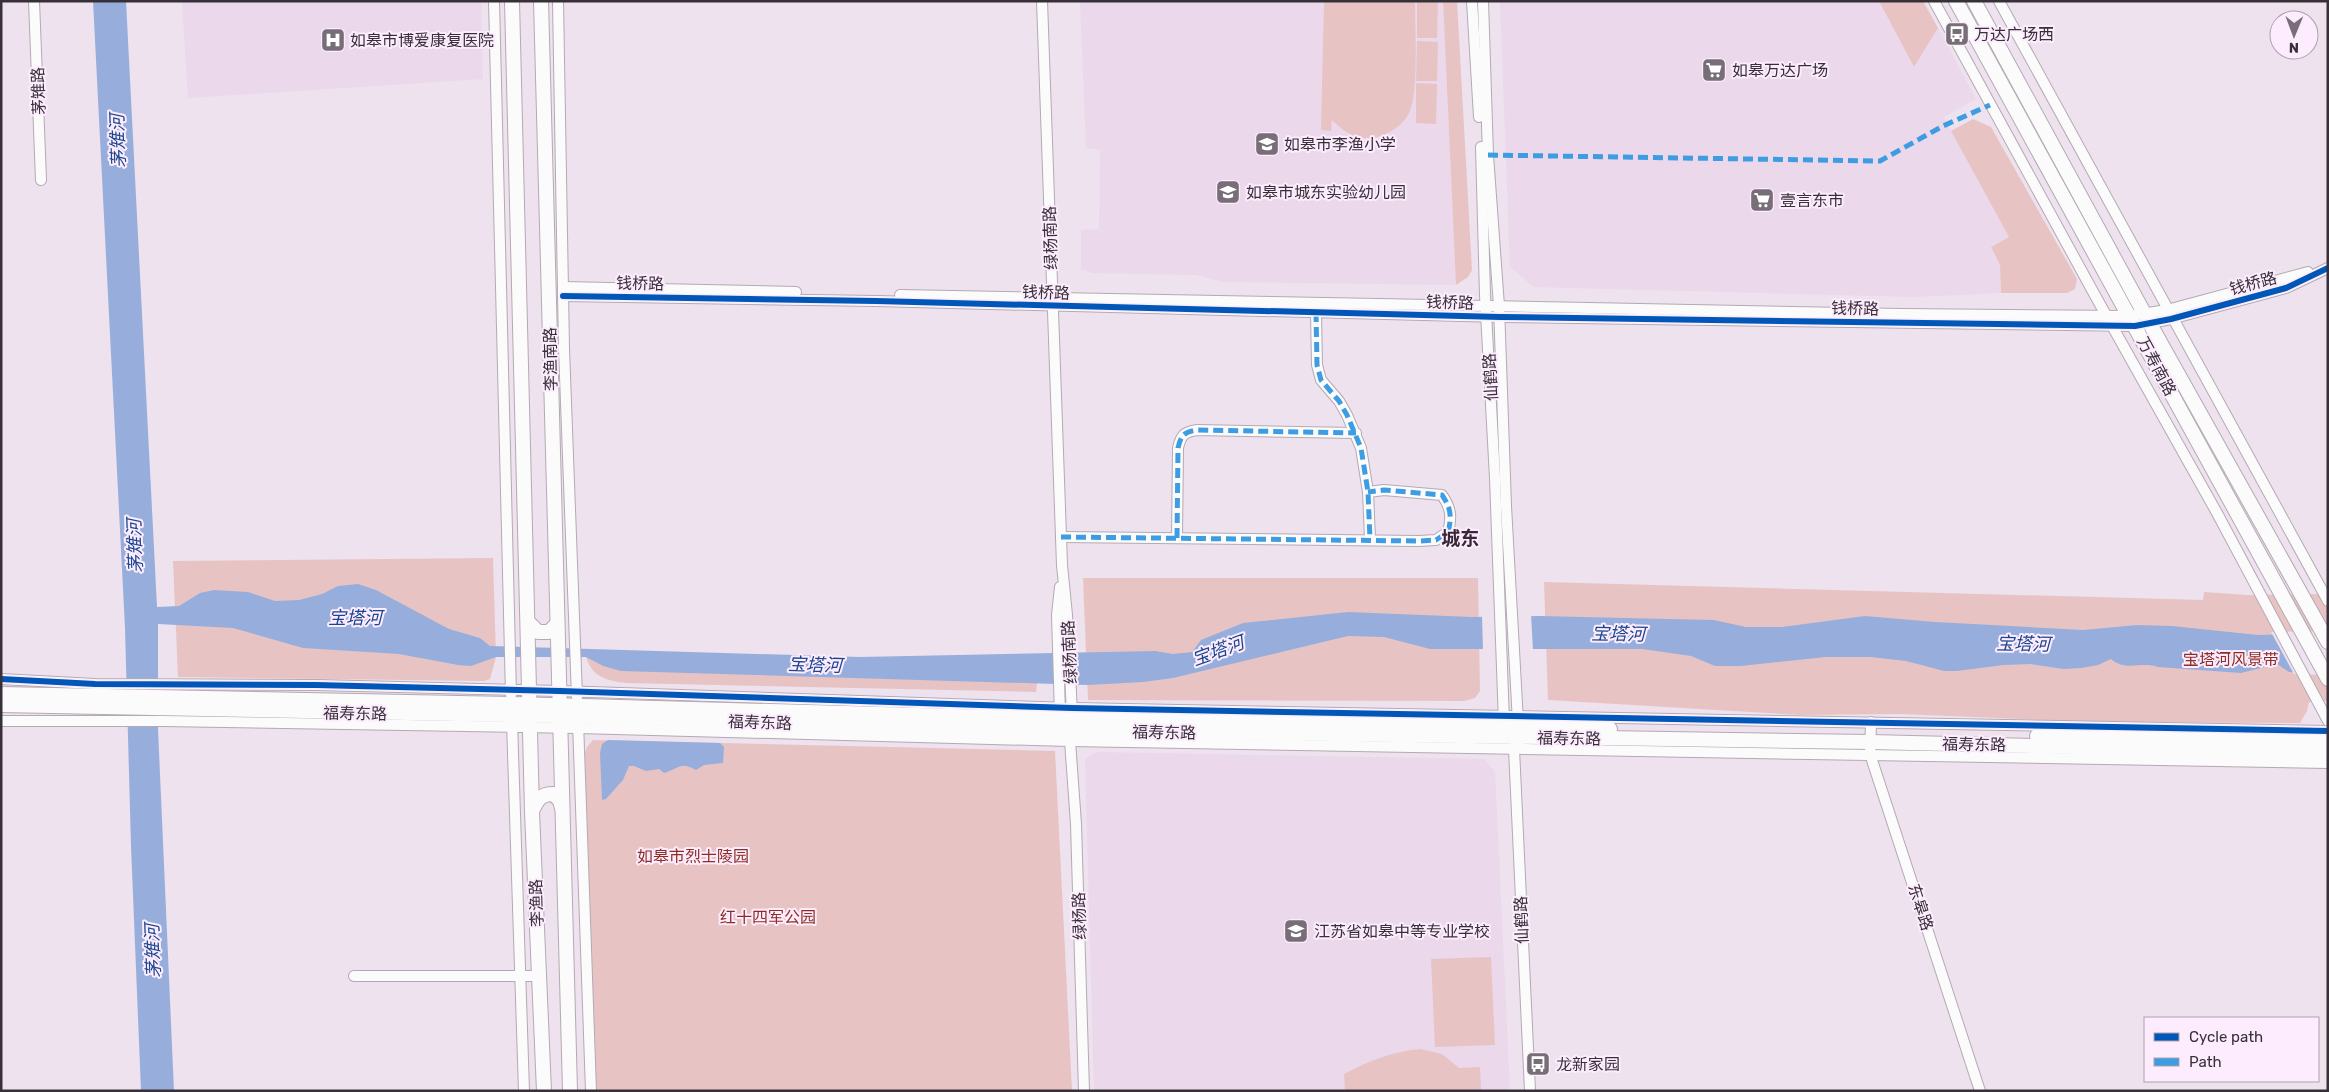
<svg xmlns="http://www.w3.org/2000/svg" width="2329" height="1092" font-family="Rubik,'Noto Sans SC',sans-serif">
  <style>
    .built { fill: #ebd8eb }
    .green { fill: #e7c4c3 }
    .water { fill: #97aedc }
    .pier { fill: #ede2ed }
    .lines { fill: none; stroke-linecap: round; stroke-linejoin: round }
    .minor-casing { stroke: #b3aab3; stroke-width: 12 }
    .major-casing { stroke: #b3aab3; stroke-width: 16 }
    .minor { stroke: #fcfbfc; stroke-width: 10 }
    .major { stroke: #fcfbfc; stroke-width: 14 }
    .quiet { stroke: #3e9de2; stroke-width: 5; stroke-dasharray: 10 5; stroke-linecap: butt }
    .cycleway-casing { stroke: #fcecfd; stroke-width: 9 }
    .cycleway { stroke: #0057b8; stroke-width: 6 }
    .labels { text-anchor: middle; stroke-width: 4; stroke-linejoin: round; paint-order: stroke }
    .poi-label { font-size: 16px; fill: #383038; stroke: #fcecfd; text-anchor: start }
    .street-label { font-size: 16px; fill: #383038; stroke: #fcecfd }
    .park-label { font-size: 16px; fill: #8c2e24; stroke: #fcecfd }
    .water-label { font-size: 18px; font-style: italic; fill: #19468e; stroke: #fcecfd }
    .quarter-label { font-size: 19px; font-weight: bold; fill: #382939; stroke: #fcecfd }
  </style>
  <rect width="100%" height="100%" fill="#ede2ed"/>
  <!-- built -->
  <g class="built">
    <path d="M182 1H481L483 79 188 98Z"/>
    <path d="M1080 1H1443L1456 285 1224 282 1196 275 1092 273 1081 269V230L1099 229 1100 150 1086 148Z"/>
    <path d="M1500 1H1879L1914 67 1938 28 1976 99 1944 117 2009 237 1991 247 2000 265 2001 293 1915 297 1534 287 1510 267Z"/>
    <path d="M1097 752 1484 759 1495 772 1510 1091H1094L1085 759Z"/>
  </g>
  <!-- green -->
  <g class="green">
    <path d="M1324 1H1415C1415 26 1419 94 1409 113 1403 125 1392 132 1380 136 1360 143 1345 133 1332 120L1331 131 1321 130Z"/>
    <path d="M1417 1H1438L1437 38H1417Z"/>
    <path d="M1443 1H1457L1472 270 1468 277 1456 285Z"/>
    <path d="M1879 1H1923L1938 28 1914 67Z"/>
    <path d="M1417 41 1438 42 1437 81H1416Z"/>
    <path d="M1416 83 1437 84 1436 124 1416 123Z"/>
    <path d="M1973 119 1991 127 2077 279 2075 289 2067 293H2001L2000 265 1991 247 2009 237 1951 131Z"/>
    <path d="M493 558 496 657 490 679 484 681 178 677 173 561Z"/>
    <path d="M1083 578H1478L1480 691 1475 698 1464 701 1088 700Z"/>
    <path d="M1544 582 2203 600 2204 592 2247 595 2328 594V701L2309 702 2307 711 2300 723 2092 722 1900 714 1800 715 1548 700Z"/>
    <path d="M586 657 603 666 1037 683 1036 692 627 683C607 681 592 677 586 657Z"/>
    <path d="M593 740 1055 751 1072 1091H596L583 759 587 747Z"/>
    <path d="M1491 957 1495 1045 1435 1047 1431 959Z"/>
    <path d="M1420 1049 1442 1054 1459 1068 1480 1067 1481 1091H1345L1344 1074C1371 1060 1391 1052 1420 1049Z"/>
  </g>
  <!-- water -->
  <g class="water">
    <path d="M93 1H126L157 607 179 606 200 593 214 590 248 592 275 601 299 600 322 594 338 586 358 584 376 590 449 629 480 638 490 646 860 657 1155 651 1173 654 1192 652 1201 640 1243 623 1348 612 1472 617 1539 616 1714 620 1746 627H1782L1865 616 1935 622 2083 630 2137 625 2172 626 2258 635 2328 633V673L2289 672 2277 664 2241 673 2158 667C2141 661 2126 672 2111 659L2098 665 2081 668 2063 669 2031 664 2004 665 1957 671H1944L1906 661 1870 657H1826L1741 666H1715L1691 656 1642 649H1430L1384 637 1348 636 1173 678 1143 682 1088 685 621 671 603 666 586 657H496L471 666 458 665 399 654 303 648 233 628 158 624V729L174 1091H141L131 846 125 628Z"/>
    <path d="M608 740 720 743 724 747 723 763 704 765 696 770C680 761 680 768 664 773L659 769 646 771 634 766H629L623 780 606 799 602 800 600 753 602 744Z"/>
  </g>
  <!-- pier -->
  <g class="pier">
    <path d="M1531 614 1533 650 1483 651 1482 615Z"/>
    <path d="M2328 631V675L2294 674 2271 632Z"/>
  </g>
  <g class="lines">
    <defs>
      <g id="minor">
        <path d="M34 1 41 180"/>
        <path d="M494 1 511 695"/>
        <path d="M558 1 564 349 577 697"/>
        <path d="M1042 1 1062 565 1067 615 1072 713"/>
        <path d="M1472 1 1479 117"/>
        <path d="M1483 1 1488 155 1499 306 1506 506 1518 722"/>
        <path d="M1934 1 2097 299 2217 513 2328 721"/>
        <path d="M1999 1 2328 601"/>
        <path d="M1481 147 1485 295 1495 478 1504 722"/>
        <path d="M563 287 796 292"/>
        <path d="M900 295 1902 314 2129 316 2167 310 2308 272"/>
        <path d="M563 296 876 301 1500 317 2135 326 2171 319 2286 288 2328 268"/>
        <path d="M1316 312 1317 365 1321 380 1339 401 1347 415 1361 448 1368 492 1370 539"/>
        <path d="M1061 537 1419 541 1436 540 1448 532C1452 517 1451 508 1442 495L1384 490 1368 492"/>
        <path d="M1177 538 1178 448C1181 435 1184 432 1197 430L1356 433"/>
        <path d="M1060 587 1057 615 1060 715"/>
        <path d="M1 679 95 684 316 685 560 691 1072 708 2328 731"/>
        <path d="M1 721H163L578 728 1070 741 2328 763"/>
        <path d="M512 722 524 1091"/>
        <path d="M578 722 591 1091"/>
        <path d="M1871 722 1870 754 1980 1091"/>
        <path d="M1071 735 1070 741 1076 824 1084 1091"/>
        <path d="M1516 743 1514 749 1530 1091"/>
        <path d="M354 976H539"/>
      </g>
      <g id="major">
        <path d="M512 1 532 812 544 1091"/>
        <path d="M541 1 570 1091"/>
        <path d="M1956 1 2328 679"/>
        <path d="M1974 1 2150 324 2328 642"/>
        <path d="M529 623 538 632H549L557 624"/>
        <path d="M1 694 512 704 1061 719 1610 729"/>
        <path d="M1 705 561 716 1064 730 1870 742 2328 753"/>
        <path d="M2037 736 2328 742"/>
        <path d="M532 811C538 799 540 794 554 794L560 801 562 808"/>
      </g>
    </defs>
    <!-- minor casing -->
    <use href="#minor" class="minor-casing"/>
    <!-- major casing -->
    <use href="#major" class="major-casing"/>
    <!-- minor -->
    <use href="#minor" class="minor"/>
    <!-- major -->
    <use href="#major" class="major"/>
    <!-- quiet -->
    <g class="quiet">
      <path d="M1488 155 1880 161 1943 126 1990 105"/>
      <path d="M1316 312 1317 365 1321 380 1339 401 1347 415 1361 448 1368 492 1370 539"/>
      <path d="M1061 537 1419 541 1436 540 1448 532C1452 517 1451 508 1442 495L1384 490 1368 492"/>
      <path d="M1177 538 1178 448C1181 435 1184 432 1197 430L1356 433"/>
    </g>
    <defs>
      <g id="cycleway">
        <path d="M563 296 876 301 1500 317 2135 326 2171 319 2286 288 2328 268"/>
        <path d="M1 679 95 684 316 685 560 691 1072 708 2328 731"/>
      </g>
    </defs>
    <!-- cycleway casing -->
    <use href="#cycleway" class="cycleway-casing"/>
    <!-- cycleway -->
    <use href="#cycleway" class="cycleway"/>
  </g>
  <!-- icons -->
  <defs>
    <symbol id="bus-square" viewBox="-11 -11 22 22"><rect x="-9" y="-9" width="18" height="18" rx="4" fill="#776e77" stroke="#fcecfd"/><path d="M-5-6H5V4H4V6H2V4H-2V6H-4V4H-5ZM-3.5-4V0h7V-4ZM-3.5 1.2v1.5H-2V1.2ZM2 1.2v1.5H3.5V1.2Z" fill="#fff"/></symbol>
    <symbol id="hospital-square" viewBox="-11 -11 22 22"><rect x="-9" y="-9" width="18" height="18" rx="4" fill="#776e77" stroke="#fcecfd"/><path d="M-5-5h3v3.5h4V-5h3V5h-3V1.5h-4V5h-3Z" fill="#fff"/></symbol>
    <symbol id="supermarket-square" viewBox="-11 -11 22 22"><rect x="-9" y="-9" width="18" height="18" rx="4" fill="#776e77" stroke="#fcecfd"/><path d="M-6-5.5h2.5l.6 2H6L4.5 2H-2.5L-4.4-4H-6ZM-1.5 3.2a1.3 1.3 0 1 0 .1 0ZM3 3.2a1.3 1.3 0 1 0 .1 0Z" fill="#fff"/></symbol>
    <symbol id="school-square" viewBox="-11 -11 22 22"><rect x="-9" y="-9" width="18" height="18" rx="4" fill="#776e77" stroke="#fcecfd"/><path d="M0-5L7-2L0 1L-7-2ZM-4 1L0 2.5L4 1V4Q0 6-4 4Z" fill="#fff"/></symbol>
  </defs>
  <g fill-rule="evenodd">
    <use href="#bus-square" x="1943" y="20" width="28" height="28"/>
    <use href="#hospital-square" x="319" y="26" width="28" height="28"/>
    <use href="#supermarket-square" x="1700" y="56" width="28" height="28"/>
    <use href="#school-square" x="1253" y="130" width="28" height="28"/>
    <use href="#school-square" x="1214" y="178" width="28" height="28"/>
    <use href="#supermarket-square" x="1748" y="186" width="28" height="28"/>
    <use href="#school-square" x="1282" y="917" width="28" height="28"/>
    <use href="#bus-square" x="1524" y="1050" width="28" height="28"/>
  </g>
  <g class="labels">
    <!-- poi labels -->
    <g class="poi-label">
      <text x="1974" y="40">万达广场西</text>
      <text x="350" y="46">如皋市博爱康复医院</text>
      <text x="1732" y="76">如皋万达广场</text>
      <text x="1284" y="150">如皋市李渔小学</text>
      <text x="1246" y="198">如皋市城东实验幼儿园</text>
      <text x="1780" y="206">壹言东市</text>
      <text x="1314" y="937">江苏省如皋中等专业学校</text>
      <text x="1556" y="1070">龙新家园</text>
    </g>
    <!-- street labels -->
    <g class="street-label">
      <text transform="translate(38 91) rotate(-92)" y="6">茅雉路</text>
      <text transform="translate(1050 238) rotate(-92)" y="6">绿杨南路</text>
      <text transform="translate(640 283) rotate(1)" y="6">钱桥路</text>
      <text transform="translate(2253 283) rotate(-15)" y="6">钱桥路</text>
      <text transform="translate(1046 292) rotate(2)" y="6">钱桥路</text>
      <text transform="translate(1450 302) rotate(2)" y="6">钱桥路</text>
      <text transform="translate(1855 308) rotate(1)" y="6">钱桥路</text>
      <text transform="translate(550 359) rotate(-91)" y="6">李渔南路</text>
      <text transform="translate(2157 366) rotate(62)" y="6">万寿南路</text>
      <text transform="translate(1490 377) rotate(-93)" y="6">仙鹤路</text>
      <text transform="translate(1069 652) rotate(-93)" y="6">绿杨南路</text>
      <text transform="translate(355 713) rotate(1)" y="6">福寿东路</text>
      <text transform="translate(760 722) rotate(2)" y="6">福寿东路</text>
      <text transform="translate(1164 732) rotate(1)" y="6">福寿东路</text>
      <text transform="translate(1569 738) rotate(1)" y="6">福寿东路</text>
      <text transform="translate(1974 744) rotate(1)" y="6">福寿东路</text>
      <text transform="translate(536 903) rotate(-92)" y="6">李渔路</text>
      <text transform="translate(1921 907) rotate(72)" y="6">东皋路</text>
      <text transform="translate(1079 916) rotate(-92)" y="6">绿杨路</text>
      <text transform="translate(1521 920) rotate(-92)" y="6">仙鹤路</text>
    </g>
    <!-- park labels -->
    <g class="park-label">
      <text x="2231" y="665">宝塔河风景带</text>
      <text x="693" y="862">如皋市烈士陵园</text>
      <text x="768" y="923">红十四军公园</text>
    </g>
    <!-- water labels -->
    <g class="water-label">
      <text transform="translate(118 141) rotate(-92)" y="6">茅雉河</text>
      <text transform="translate(135 546) rotate(-92)" y="6">茅雉河</text>
      <text x="355" y="624">宝塔河</text>
      <text transform="translate(1618 634) rotate(1)" y="6">宝塔河</text>
      <text transform="translate(2023 644) rotate(1)" y="6">宝塔河</text>
      <text transform="translate(1218 651) rotate(-20)" y="6">宝塔河</text>
      <text transform="translate(815 665) rotate(2)" y="6">宝塔河</text>
      <text transform="translate(153 951) rotate(-92)" y="6">茅雉河</text>
    </g>
    <!-- quarter labels -->
    <g class="quarter-label">
      <text x="1460" y="545">城东</text>
    </g>
  </g>
  <!-- border -->
  <rect width="2329" height="1092" fill="none" stroke="#383038" stroke-width="5"/>
  <!-- legend -->
  <rect x="2144" y="1017" width="175" height="65" fill="#fcecfd" stroke="#aea1ae"/>
  <rect x="2154" y="1033" width="25" height="8" fill="#0057b8" stroke="#aea1ae"/>
  <text x="2189" y="1042" font-size="15" fill="#383038">Cycle path</text>
  <rect x="2154" y="1058" width="25" height="8" fill="#3e9de2" stroke="#aea1ae"/>
  <text x="2189" y="1067" font-size="15" fill="#383038">Path</text>
  <!-- north arrow -->
  <g transform="translate(2294 35) rotate(181)"><circle r="24" fill="#fcecfd" stroke="#aea1ae"/>
  <path d="M0-4L9 19L0 12L-9 19Z" fill="#776e77"/>
  <text y="-8" font-size="14" font-weight="bold" text-anchor="middle" fill="#383038">N</text>
  </g>
</svg>
